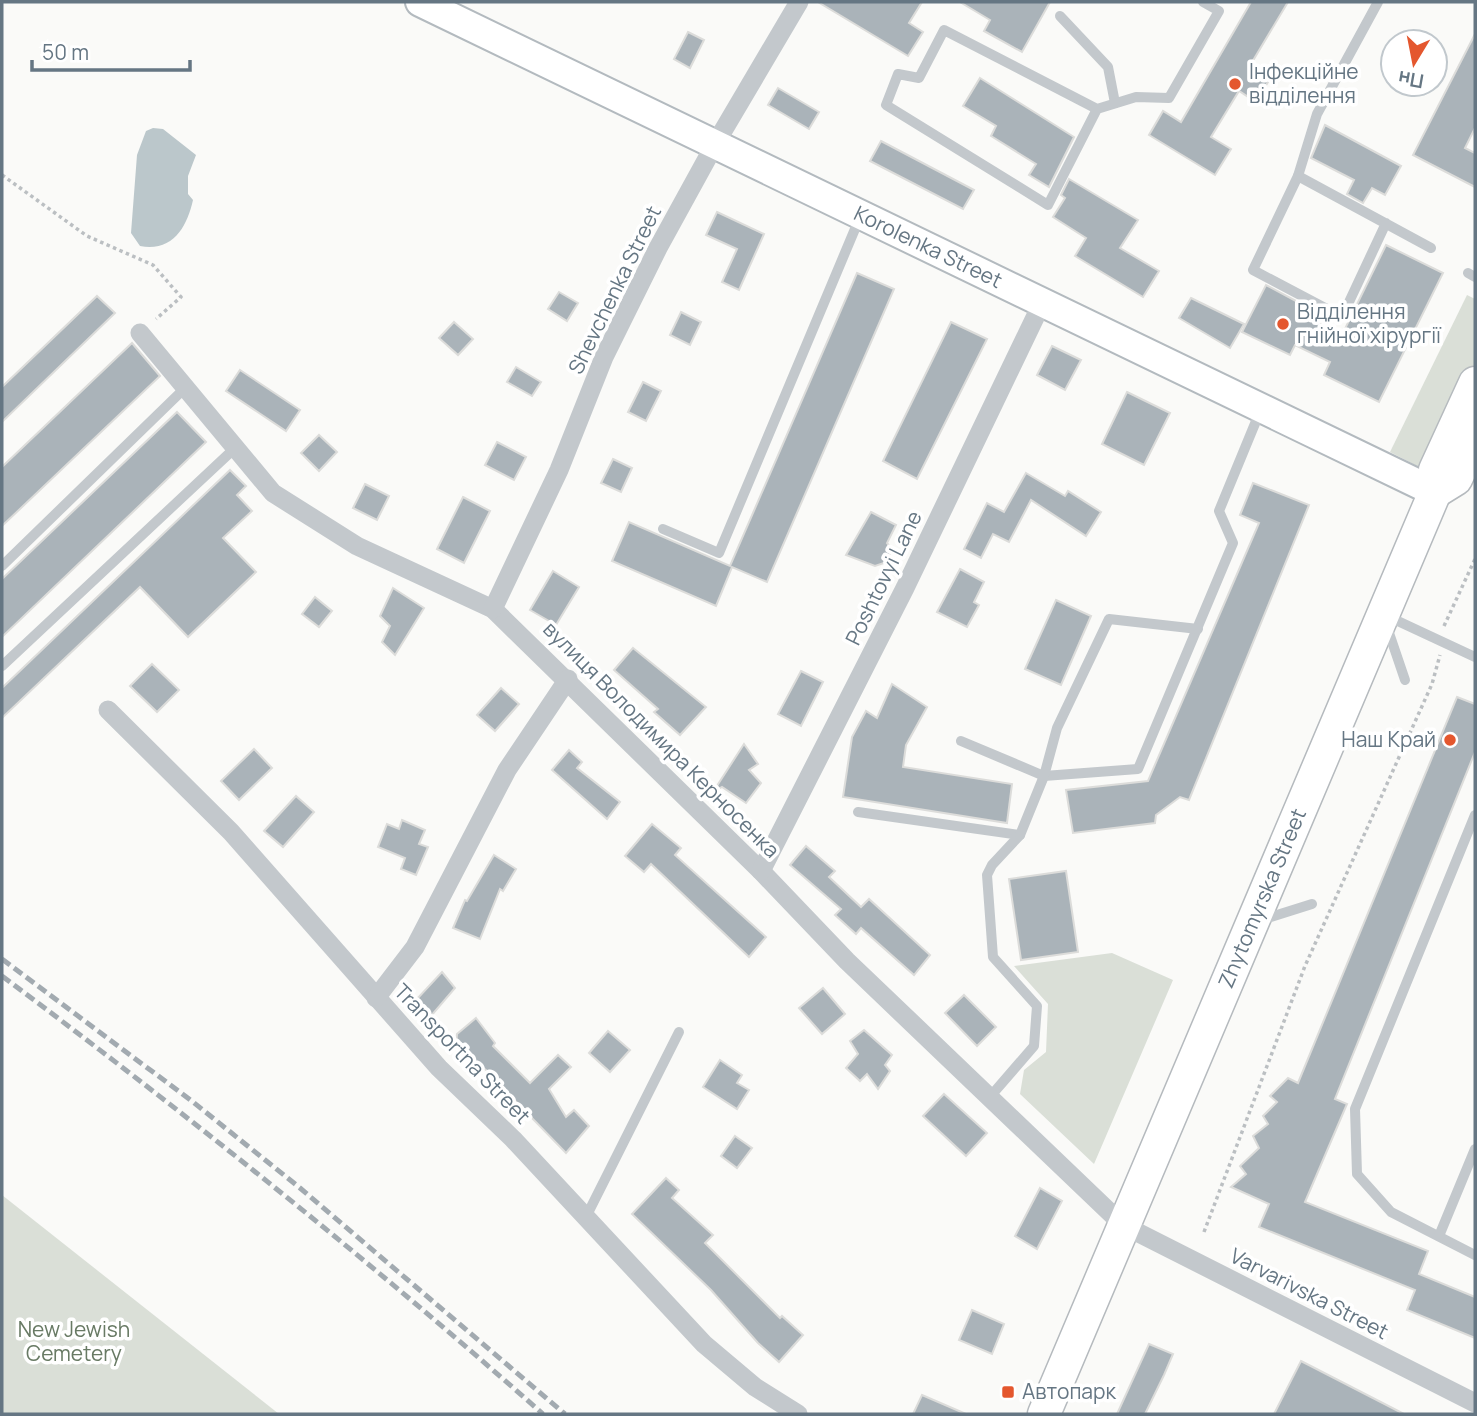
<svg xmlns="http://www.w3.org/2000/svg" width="1477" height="1416" font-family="Manrope,sans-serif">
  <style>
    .green { fill: #dadfd7 }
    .water { fill: #bbc7cb }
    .building { fill: #aab3b9; stroke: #dcdcda; stroke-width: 2 }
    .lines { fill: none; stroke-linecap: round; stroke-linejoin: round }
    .secondary-casing { stroke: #b3babf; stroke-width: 32 }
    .primary-casing { stroke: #b5babe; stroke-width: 35 }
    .path { stroke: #bbbfc2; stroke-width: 3.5; stroke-dasharray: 3.5 3.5; stroke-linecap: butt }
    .service { stroke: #c3c8cc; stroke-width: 10 }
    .minor { stroke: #c3c8cc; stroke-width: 19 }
    .secondary { stroke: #fff; stroke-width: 28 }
    .primary { stroke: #fff; stroke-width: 32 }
    .rail { stroke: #a2aab0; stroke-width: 5; stroke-dasharray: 10 5; stroke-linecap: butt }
    .poi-dot { fill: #e4572e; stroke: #fff; stroke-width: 2.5 }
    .labels { text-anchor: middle; stroke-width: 7; stroke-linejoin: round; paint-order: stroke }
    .poi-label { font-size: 21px; fill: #657683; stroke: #fff; text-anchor: start }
    .street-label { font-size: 21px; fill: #657683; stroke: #fff }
    .park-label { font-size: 21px; fill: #687a64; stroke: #fff }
  </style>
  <rect width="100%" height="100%" fill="#fafaf8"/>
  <!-- green -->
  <g class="green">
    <path d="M1467 295 1475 299V363L1425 470 1390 452Z"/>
    <path d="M1112 953 1173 980 1094 1164 1020 1094 1024 1070 1046 1052 1048 1004 1014 966Z"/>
    <path d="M2 1195 279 1414H2Z"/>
  </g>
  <!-- water -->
  <path class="water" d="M153 128 163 129 196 155 188 176V194L193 200C187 227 173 252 140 246L131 233 137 155 146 131Z"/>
  <!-- building -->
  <g class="building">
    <path d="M818 2H922L909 23 923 32 908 56Z"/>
    <path d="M960 2H1050L1022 52 984 31 990 20Z"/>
    <path d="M1251 2H1288L1251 64 1271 77 1256 102 1239 91 1211 137 1231 149 1215 175 1149 135 1163 111 1181 122Z"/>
    <path d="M688 32 704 40 690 68 674 59Z"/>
    <path d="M1475 34V128L1465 148 1475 153V187L1413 155Z"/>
    <path d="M980 78 1074 137 1049 187 1029 175 1036 164 991 136 996 126 963 106Z"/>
    <path d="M778 88 819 112 809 129 768 105Z"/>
    <path d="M1325 125 1401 166 1385 195 1372 188 1363 203 1347 194 1354 180 1311 158Z"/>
    <path d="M881 141 974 190 963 209 870 161Z"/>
    <path d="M1069 179 1138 220 1120 248 1159 271 1143 297 1075 256 1086 238 1053 217 1065 198 1061 195Z"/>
    <path d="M717 212 764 234 739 290 722 282 737 249 706 235Z"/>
    <path d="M1386 245 1443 273 1379 402 1324 375 1330 362 1295 345 1290 355 1242 332 1266 285 1309 308 1304 316 1342 335Z"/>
    <path d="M857 273 894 289 767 582 732 567 716 606 612 561 629 522 730 566Z"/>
    <path d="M559 292 578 303 567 321 548 309Z"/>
    <path d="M97 296 115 313 2 422V387Z"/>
    <path d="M1191 298 1244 324 1230 348 1179 318Z"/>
    <path d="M681 312 701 322 690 345 670 335Z"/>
    <path d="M454 322 473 339 458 355 439 338Z"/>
    <path d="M951 322 987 339 917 479 883 461Z"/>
    <path d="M132 343 160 376 2 526V467Z"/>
    <path d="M1052 346 1081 360 1065 390 1037 375Z"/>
    <path d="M516 367 541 382 532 396 507 382Z"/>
    <path d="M240 370 300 410 286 431 226 391Z"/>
    <path d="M643 382 661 391 646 421 628 412Z"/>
    <path d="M1127 392 1170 413 1144 465 1102 444Z"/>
    <path d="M177 412 206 442 2 637V579Z"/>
    <path d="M319 435 337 452 319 471 301 453Z"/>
    <path d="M497 442 526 457 514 480 485 465Z"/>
    <path d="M613 459 632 468 621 492 601 483Z"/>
    <path d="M230 470 246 486 237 495 252 511 223 538 256 572 188 637 140 587 2 718V688Z"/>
    <path d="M1026 473 1065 496 1068 491 1101 512 1086 536 1031 500 1009 542 993 534 981 558 964 549 987 503 1004 512Z"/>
    <path d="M1253 483 1309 505 1189 800 1180 797 1156 815 1155 823 1073 833 1066 790 1148 781 1259 523 1240 515Z"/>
    <path d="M365 484 389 496 377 520 353 508Z"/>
    <path d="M463 497 490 511 464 563 437 549Z"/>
    <path d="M871 512 896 525 887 543 892 549 887 562 875 566 846 555Z"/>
    <path d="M960 569 984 582 974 602 979 605 967 627 937 612Z"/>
    <path d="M553 571 579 587 556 625 530 610Z"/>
    <path d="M393 588 424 608 395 655 382 642 390 626 380 616Z"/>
    <path d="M315 597 332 611 319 627 302 614Z"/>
    <path d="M1056 600 1091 616 1061 685 1025 669Z"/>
    <path d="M633 648 706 707 680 735 654 712 658 709 614 670Z"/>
    <path d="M152 664 179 690 157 712 130 686Z"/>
    <path d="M801 671 823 682 801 726 778 714Z"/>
    <path d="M892 684 927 707 906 745 903 767 1012 784 1007 823 843 797 852 737 866 711 877 718Z"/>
    <path d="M501 688 519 704 495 731 477 715Z"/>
    <path d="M1457 697 1475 704V752L1335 1099 1347 1104 1305 1202 1428 1251 1419 1274 1475 1297V1338L1407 1310 1415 1290 1259 1227 1269 1204 1231 1187 1246 1174 1240 1166 1259 1148 1253 1136 1268 1124 1263 1116 1277 1102 1270 1096 1288 1078 1298 1083Z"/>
    <path d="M744 744 758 764 749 770 761 783 746 803 722 787 713 792Z"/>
    <path d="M254 749 272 768 239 800 221 781Z"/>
    <path d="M569 750 582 762 577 768 620 802 607 819 552 770Z"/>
    <path d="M296 796 314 812 283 847 264 831Z"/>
    <path d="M402 820 425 830 419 844 428 847 416 875 401 869 405 858 378 847 387 824 399 829Z"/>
    <path d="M652 824 681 848 675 855 766 937 749 957 651 864 644 872 625 856Z"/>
    <path d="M806 846 835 871 829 877 861 907 869 899 930 955 914 975 861 928 856 934 835 915 841 909 790 865Z"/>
    <path d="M494 855 516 869 503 891 500 889 480 939 453 928 465 900 467 901Z"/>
    <path d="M1066 871 1078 952 1021 960 1009 879Z"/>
    <path d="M442 972 455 988 431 1016 416 1000Z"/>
    <path d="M823 988 845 1014 822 1034 799 1008Z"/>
    <path d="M964 995 996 1027 977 1046 945 1013Z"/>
    <path d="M476 1018 495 1043 493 1046 530 1083 558 1055 571 1067 549 1089 566 1117 574 1110 589 1126 566 1153 497 1082 499 1080 456 1047 457 1034Z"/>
    <path d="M864 1030 892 1055 885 1065 890 1071 878 1089 867 1074 860 1081 846 1068 858 1054 850 1041Z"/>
    <path d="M608 1031 630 1050 610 1072 589 1053Z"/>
    <path d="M720 1060 742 1075 737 1083 749 1090 737 1109 703 1087Z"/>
    <path d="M944 1094 987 1133 966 1156 923 1116Z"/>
    <path d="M735 1136 752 1148 737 1168 721 1156Z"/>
    <path d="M666 1178 679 1190 672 1198 713 1235 705 1243 780 1318 782 1316 803 1335 779 1362 758 1343 711 1290 632 1214Z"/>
    <path d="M1040 1188 1062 1201 1037 1249 1015 1236Z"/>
    <path d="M972 1310 1004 1324 992 1354 959 1340Z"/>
    <path d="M1149 1344 1173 1354 1164 1375 1145 1414H1117Z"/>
    <path d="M1301 1361 1404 1414H1274Z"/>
    <path d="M922 1395 966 1414H913Z"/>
  </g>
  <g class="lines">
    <defs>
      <g id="secondary">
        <path id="s1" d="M420 2 1435 492"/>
      </g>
      <g id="primary">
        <path d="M1435 492 1456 479 1475 439"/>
        <path id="s2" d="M1044 1414 1435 492V470L1475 383"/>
      </g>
    </defs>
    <!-- secondary casing -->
    <use href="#secondary" class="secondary-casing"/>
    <!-- primary casing -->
    <use href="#primary" class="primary-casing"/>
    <!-- path -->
    <g class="path">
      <path d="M2 175 87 236 153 265 181 297 156 319"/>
      <path d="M1444 626 1475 559"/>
      <path d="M1204 1232 1305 966 1432 684 1440 655"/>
    </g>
    <!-- service -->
    <g class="service">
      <path d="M1060 16 1108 67 1115 103"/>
      <path d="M1097 109 944 30 919 78 898 74 886 105 1048 205 1097 109 1136 97 1169 98 1219 11 1203 2"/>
      <path d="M1298 176 1317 114 1378 2"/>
      <path d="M1386 223 1342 317 1253 270 1298 176 1431 248"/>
      <path d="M1468 273 1475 277"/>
      <path d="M663 529 719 553 860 217"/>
      <path d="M2 566 185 388"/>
      <path d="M1387 616 1475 657"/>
      <path d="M1387 627 1405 680"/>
      <path d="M2 666 235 448"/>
      <path d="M961 741 1044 776 1138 769 1233 543 1219 511 1261 409"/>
      <path d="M858 812 1020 835 992 865 987 875 993 957 1037 1006 1034 1046 989 1098"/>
      <path d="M1475 815 1355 1109 1357 1174 1391 1212 1475 1255"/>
      <path d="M1020 835 1044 776 1057 728 1109 619 1198 629"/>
      <path d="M1261 920 1312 904"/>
      <path d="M586 1217 679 1032"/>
      <path d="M1439 1236 1475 1149"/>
    </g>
    <!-- minor -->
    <g class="minor">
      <path d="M140 333 273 493 357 546 493 609 761 871 847 961 1123 1225 1475 1403"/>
      <path d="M493 609 559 470 604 357 658 248 714 146 799 2"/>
      <path d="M108 710 231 832 439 1068 513 1139 704 1344 755 1387 798 1414"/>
      <path d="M761 871 905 588 1042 303"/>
      <path d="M376 998 415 947 507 770 568 679"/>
    </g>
    <!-- secondary -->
    <use href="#secondary" class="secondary"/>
    <!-- primary -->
    <use href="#primary" class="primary"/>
    <!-- rail -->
    <g class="rail">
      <path d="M2 959 193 1102 300 1188 565 1414"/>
      <path d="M2 976C188 1115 369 1260 543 1414"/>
    </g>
  </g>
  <!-- markers -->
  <g class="poi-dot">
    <circle cx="1235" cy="84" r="7"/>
    <circle cx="1283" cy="324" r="7"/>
    <circle cx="1450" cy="740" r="7"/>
    <rect x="1001" y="1385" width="14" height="14" rx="3.5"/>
  </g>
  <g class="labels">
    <!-- poi labels -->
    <g class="poi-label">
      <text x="1249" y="79">Інфекційне<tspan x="1249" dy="24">відділення</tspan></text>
      <text x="1297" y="319">Відділення<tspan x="1297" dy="24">гнійної хірургії</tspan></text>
      <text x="1436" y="747" text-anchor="end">Наш Край</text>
      <text x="1022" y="1399">Автопарк</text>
    </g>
    <!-- street labels -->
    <g class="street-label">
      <text dy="7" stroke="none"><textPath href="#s1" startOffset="564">Korolenka Street</textPath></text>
      <text transform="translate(615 290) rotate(-64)" y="7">Shevchenka Street</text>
      <text transform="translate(884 578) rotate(-64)" y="7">Poshtovyi Lane</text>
      <text transform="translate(661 740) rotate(45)" y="7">вулиця Володимира Керносенка</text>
      <text dy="7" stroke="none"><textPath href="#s2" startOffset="560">Zhytomyrska Street</textPath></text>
      <text transform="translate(462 1054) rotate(46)" y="7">Transportna Street</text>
      <text transform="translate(1309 1294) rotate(27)" y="7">Varvarivska Street</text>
    </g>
    <!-- park labels -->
    <g class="park-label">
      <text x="74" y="1337">New Jewish<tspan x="74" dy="24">Cemetery</tspan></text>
    </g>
  </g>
  <!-- border -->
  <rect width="1477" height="1416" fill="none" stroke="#657683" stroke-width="7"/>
  <!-- north arrow -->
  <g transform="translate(1414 63) rotate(190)"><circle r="33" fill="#ffffff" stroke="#c1c8cd" stroke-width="2"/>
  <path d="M0-5L12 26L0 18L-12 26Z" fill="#e4572e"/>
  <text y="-10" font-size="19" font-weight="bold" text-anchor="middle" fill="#657683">Пн</text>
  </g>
  <!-- scale -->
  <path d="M32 60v10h158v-10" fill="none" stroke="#657683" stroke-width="3.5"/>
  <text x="42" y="60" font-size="21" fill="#657683" stroke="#ffffff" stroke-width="5" paint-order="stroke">50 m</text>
</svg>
